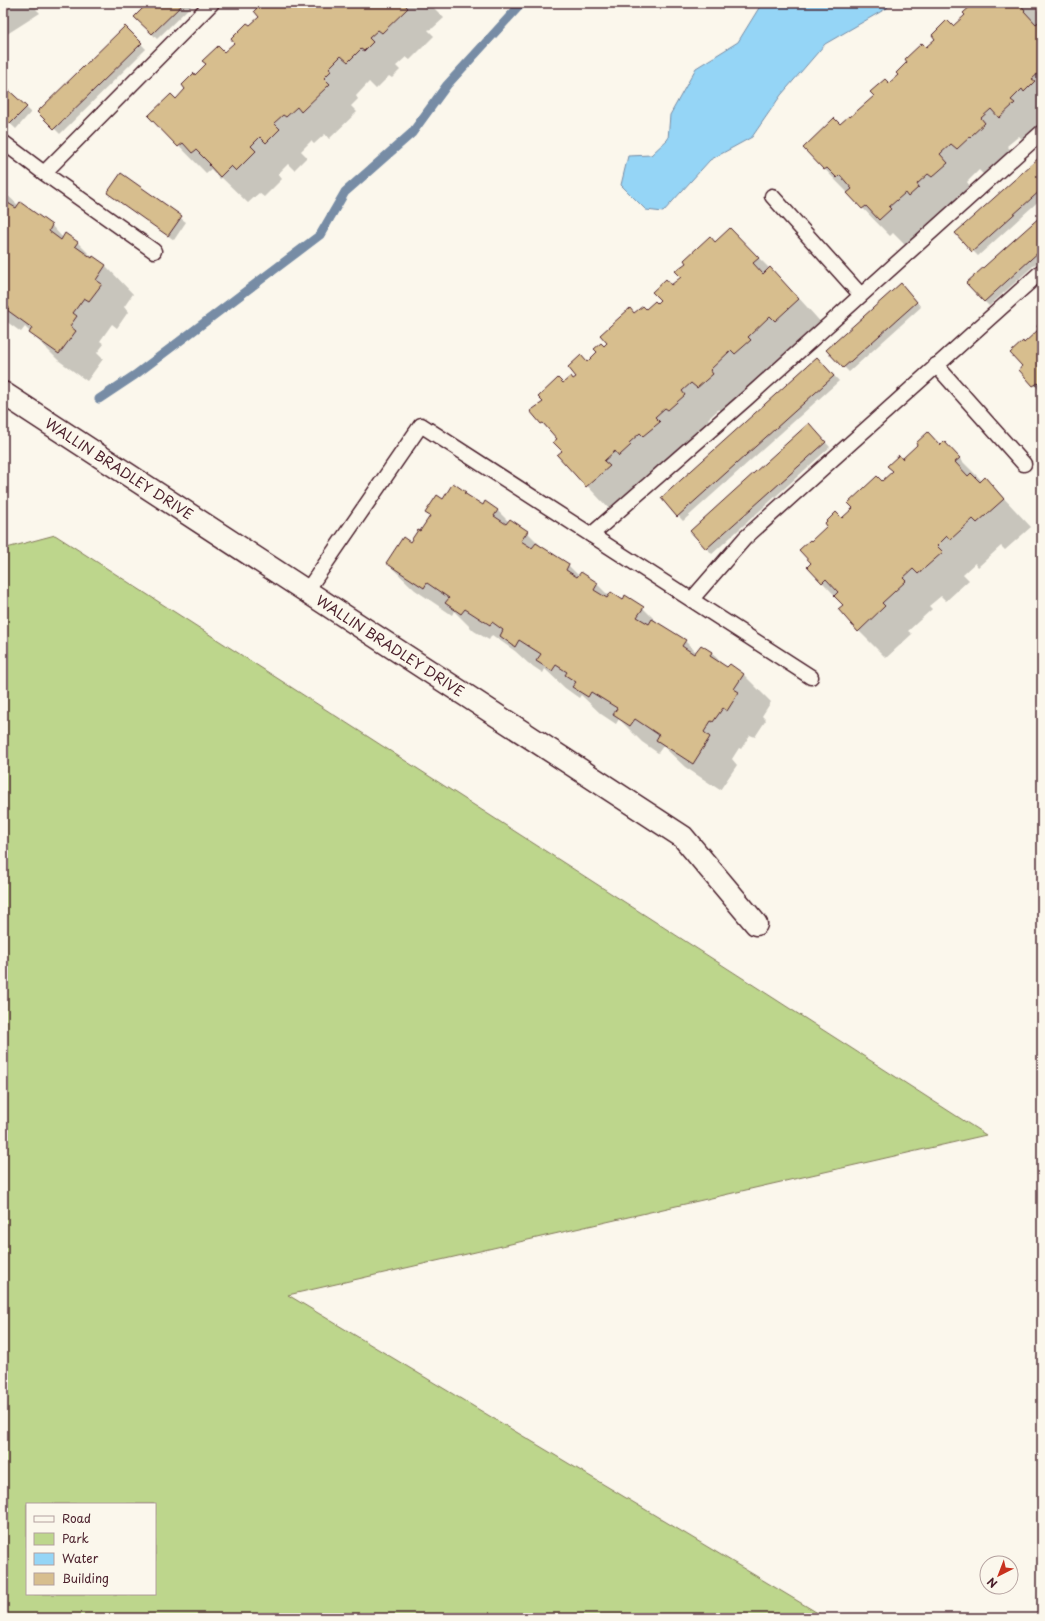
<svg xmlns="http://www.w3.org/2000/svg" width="1045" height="1621" font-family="'Playpen Sans',sans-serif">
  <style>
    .green { fill: #bdd68c; stroke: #847a5c; fill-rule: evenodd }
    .water { fill: #95d5f6; stroke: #778ca5 }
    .shadow { fill: #0003 }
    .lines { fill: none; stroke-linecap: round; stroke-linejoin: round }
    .stream { stroke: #778ca5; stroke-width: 9 }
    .building { fill: #d7be8e; stroke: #4a1f2b }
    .lane-casing { stroke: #4a1f2b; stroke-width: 17 }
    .street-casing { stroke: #4a1f2b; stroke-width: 25 }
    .lane { stroke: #fbf7ec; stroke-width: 14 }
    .street { stroke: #fbf7ec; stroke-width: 22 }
    .labels { text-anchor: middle; stroke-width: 3; stroke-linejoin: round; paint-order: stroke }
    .street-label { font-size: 14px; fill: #4a1f2b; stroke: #fbf7ec }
  </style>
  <rect width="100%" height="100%" fill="#fbf7ec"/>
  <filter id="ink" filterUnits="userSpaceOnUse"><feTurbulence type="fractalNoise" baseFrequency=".025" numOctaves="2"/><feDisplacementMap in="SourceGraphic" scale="8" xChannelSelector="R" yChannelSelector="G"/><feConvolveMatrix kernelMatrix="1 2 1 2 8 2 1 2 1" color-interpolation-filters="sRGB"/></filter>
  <g filter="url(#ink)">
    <!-- green -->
    <path class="green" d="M55 535 986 1135 288 1295 826 1618H3V549ZM27 1504H155V1594H27Z"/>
    <!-- water -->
    <path class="water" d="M762 3H891L887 8 825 44 781 95 752 137 710 160 663 212 646 210 621 185 628 156 651 155 668 139 670 115 696 68 738 42Z"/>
    <!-- shadow -->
    <g class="shadow">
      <path d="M3 3H46L36 9 40 13 4 36Z"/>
      <path d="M150 3H194L157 39 136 17Z"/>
      <path d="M264 3H429L444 18 433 28 428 30 434 36 410 60 406 57 396 66 400 70 392 78 389 76 376 89 369 82 356 96 358 99 351 106 357 112 329 139 325 134 314 144 311 141 301 151 307 157 294 170 288 164 278 174 282 179 264 197 259 193 248 203 222 178 220 179 211 169 206 173 150 116 176 100 187 89 195 76 224 53 260 17Z"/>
      <path d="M973 3H1031L1042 15V124L1027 144 1019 136 1007 146 1012 151 985 176 979 170 967 182 974 191 936 223 932 220 907 247 893 233 890 236 804 148 851 118 926 49 953 28 966 15 974 4Z"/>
      <path d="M125 27 146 49 60 134 38 112Z"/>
      <path d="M3 86 31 112 16 129 3 117Z"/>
      <path d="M1042 157V198L978 256 973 251Z"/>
      <path d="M121 175 186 222 174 240 108 192Z"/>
      <path d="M3 191 19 206 20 204 52 226 63 238 77 242 93 258 106 266 133 294 124 307 128 312 117 328 112 324 100 341 104 344 97 353 103 359 87 381 58 360 25 327 21 332 3 319Z"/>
      <path d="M1042 216V258L989 306 984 301Z"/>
      <path d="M715 243 758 257 797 296 825 327 803 348 798 343 775 365 763 381 759 377 736 398 739 402 725 415 719 409 708 419 711 423 696 437 693 435 682 444 686 450 647 482 643 478 631 489 636 494 614 514 559 456 564 451 558 439 531 412 563 384 573 380 577 377 587 363 635 314 657 304 672 286Z"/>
      <path d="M906 289 921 307 849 372 844 367Z"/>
      <path d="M1042 323V393L1020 370 1024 366V344L1041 329Z"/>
      <path d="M822 363 839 381 683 521 662 498Z"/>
      <path d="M814 430 830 447 712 554 691 531Z"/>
      <path d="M944 443 982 481 985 478 1031 527 1005 550 1001 546 978 567 975 563 963 574 969 580 946 601 941 596 929 606 932 609 908 631 912 634 886 658 859 631 844 605 808 567 812 563 811 542 842 519 894 471 902 460 941 446Z"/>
      <path d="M453 485 483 507 497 510 509 522 527 532 545 550 568 565 579 576 597 584 609 596 643 608 660 625 685 641 697 653 701 646 712 653 726 668 743 674 771 702 762 716 766 720 755 737 750 735 741 749 739 748 732 759 737 765 720 790 685 767 663 746 658 753 642 742 619 719 616 724 601 714 581 695 579 698 565 688 545 669 543 673 528 663 515 651 492 635 489 640 474 631 454 611 452 615 415 590 387 563 421 533 430 517 427 513 443 500Z"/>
    </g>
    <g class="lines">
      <!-- stream -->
      <path class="stream" d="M99 399 135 375 320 235 345 192 412 133 447 85 522 3"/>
    </g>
    <!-- building -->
    <g class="building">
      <path d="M148 3H184L152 34 134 17Z"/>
      <path d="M262 3H403L408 8 382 33 378 30 369 38 373 42 364 51 361 49 348 62 341 56 329 68 331 71 324 78 330 84 301 112 297 107 286 117 283 115 274 123 280 129 266 143 260 137 251 146 256 151 236 171 231 166 220 177 209 165 210 164 196 150 192 153 183 143 178 147 148 116 171 94 176 99 185 89 182 85 194 73 195 75 206 64 202 61 218 46 224 52 234 43 231 39 247 23 250 25 259 17 254 11Z"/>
      <path d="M971 3H1019L1025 10 1024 11 1036 24 1041 20 1042 22V70L1032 79 1035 81 1024 92 1022 89 1011 100 1015 103 999 118 991 109 981 118 985 123 957 149 951 144 940 154 948 163 932 177 928 174 917 184 919 187 908 197 905 193 889 207 891 209 879 220 866 206 862 209 847 193 852 189 840 175 837 178 827 168 824 170 803 148 834 118 840 124 849 116 850 117 874 96 870 92 885 79 889 83 898 75 896 73 907 62 905 59 922 43 926 47 935 39 932 35 947 20 953 26 965 15 963 13 973 4Z"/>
      <path d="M125 26 142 43 54 129 37 112Z"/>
      <path d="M3 85 27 107 10 124 3 118Z"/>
      <path d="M1042 155V189L972 252 955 233Z"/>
      <path d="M121 173 182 216 168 236 107 193Z"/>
      <path d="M3 190 8 193 3 200 16 208 20 202 52 225 49 231 61 240 65 233 78 242 75 246 92 258 93 256 106 265 96 280 102 284 89 301 84 298 73 313 77 316 70 326 76 331 59 354 29 333 32 328 7 310 9 307 3 302Z"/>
      <path d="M1042 215V249L984 302 966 283Z"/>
      <path d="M730 228 759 258 753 263 763 274 770 267 799 299 775 321 770 316 748 337 751 340 735 354 731 350 710 370 713 374 697 388 691 383 682 391 685 395 668 410 665 408 655 417 660 422 643 436 640 433 629 443 631 445 619 456 615 451 604 461 610 466 586 487 557 455 562 451 553 442 557 439 543 423 541 424 530 411 543 402 538 397 558 378 563 383 571 376 573 379 576 377 568 367 581 355 587 362 597 352 594 349 601 343 604 346 607 343 600 335 630 308 634 313 643 306 646 309 655 301 657 303 660 300 652 292 666 279 671 285 681 277 675 271 686 263 684 260 710 236 715 242Z"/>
      <path d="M901 283 917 302 843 368 826 350Z"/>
      <path d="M1042 321V387L1038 383 1033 386 1019 370 1022 366 1010 353 1023 341 1024 343 1039 329 1037 326Z"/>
      <path d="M817 357 834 376 677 517 661 498Z"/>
      <path d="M809 423 826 442 706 549 690 531Z"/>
      <path d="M928 432 940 445 944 441 960 458 955 462 968 476 971 473 980 482 985 477 1004 499 977 523 973 519 950 540 947 536 937 546 943 552 918 574 913 569 903 578 906 581 882 603 885 606 858 632 838 609 843 605 834 596 838 592 826 579 822 583 807 567 811 563 799 550 810 540 811 541 827 526 825 523 836 512 842 518 853 508 848 503 877 476 882 481 893 471 887 466 899 455 902 459 917 445 916 443Z"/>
      <path d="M453 483 466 492 464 493 483 505 485 501 498 510 494 516 506 524 510 519 528 531 521 541 532 548 536 543 569 564 566 570 577 577 581 572 598 583 594 590 607 598 611 592 623 600 625 595 644 607 637 617 649 624 652 619 686 640 682 646 694 654 701 645 712 652 710 656 727 667 730 664 744 674 734 689 739 692 727 711 723 708 713 722 711 721 704 732 710 737 693 764 656 740 659 735 635 719 630 726 613 715 617 708 591 692 588 697 572 687 576 682 565 675 567 672 556 665 552 671 536 661 541 654 519 640 515 647 500 636 503 630 492 622 490 625 465 609 461 614 445 603 449 598 427 583 424 588 386 563 403 537 410 542 418 530 420 531 430 516 425 513 437 495 443 499Z"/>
    </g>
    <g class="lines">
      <defs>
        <g id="lane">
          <path d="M3 142 44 173 154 251"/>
          <path d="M44 173 212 3"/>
          <path d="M772 196 860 294"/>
          <path d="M936 365 1024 464"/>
          <path d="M591 535 746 399 1042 132"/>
          <path d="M306 592 421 425 811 677"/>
          <path d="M692 599 745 538 1042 271"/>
        </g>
        <path id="street" d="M3 393 683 837 756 924"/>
      </defs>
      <!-- lane casing -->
      <use href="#lane" class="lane-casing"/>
      <!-- street casing -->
      <use href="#street" class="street-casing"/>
      <!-- lane -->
      <use href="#lane" class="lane"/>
      <!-- street -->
      <use href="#street" class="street"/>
    </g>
  </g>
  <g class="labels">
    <!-- street labels -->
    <g class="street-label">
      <text transform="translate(119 469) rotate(33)" y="5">WALLIN BRADLEY DRIVE</text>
      <text transform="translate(390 646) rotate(33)" y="5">WALLIN BRADLEY DRIVE</text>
    </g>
  </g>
  <!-- margin -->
  <rect width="1045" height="1621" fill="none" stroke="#fbf7ec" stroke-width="16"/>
  <rect x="8" y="8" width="1029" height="1605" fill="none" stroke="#4a1f2b" stroke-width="1.5" filter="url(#ink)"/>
  <!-- legend -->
  <rect x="26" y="1503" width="130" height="92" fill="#fbf7ec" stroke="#b4a19f"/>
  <rect x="34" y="1516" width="20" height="6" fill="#fbf7ec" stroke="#b4a19f"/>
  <text x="62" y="1523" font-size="12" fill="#4a1f2b">Road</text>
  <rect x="34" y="1533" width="20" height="12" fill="#bdd68c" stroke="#b4a19f"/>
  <text x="62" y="1543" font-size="12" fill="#4a1f2b">Park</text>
  <rect x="34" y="1553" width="20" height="12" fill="#95d5f6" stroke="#b4a19f"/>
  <text x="62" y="1563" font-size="12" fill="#4a1f2b">Water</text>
  <rect x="34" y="1573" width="20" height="12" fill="#d7be8e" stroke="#b4a19f"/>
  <text x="62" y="1583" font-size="12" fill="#4a1f2b">Building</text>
  <!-- north arrow -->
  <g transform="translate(999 1575) rotate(222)"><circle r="19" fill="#fbf7ec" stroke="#b4a19f"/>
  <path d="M0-3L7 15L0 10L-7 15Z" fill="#c8321e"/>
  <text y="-6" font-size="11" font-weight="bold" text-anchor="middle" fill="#4a1f2b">N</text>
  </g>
</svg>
